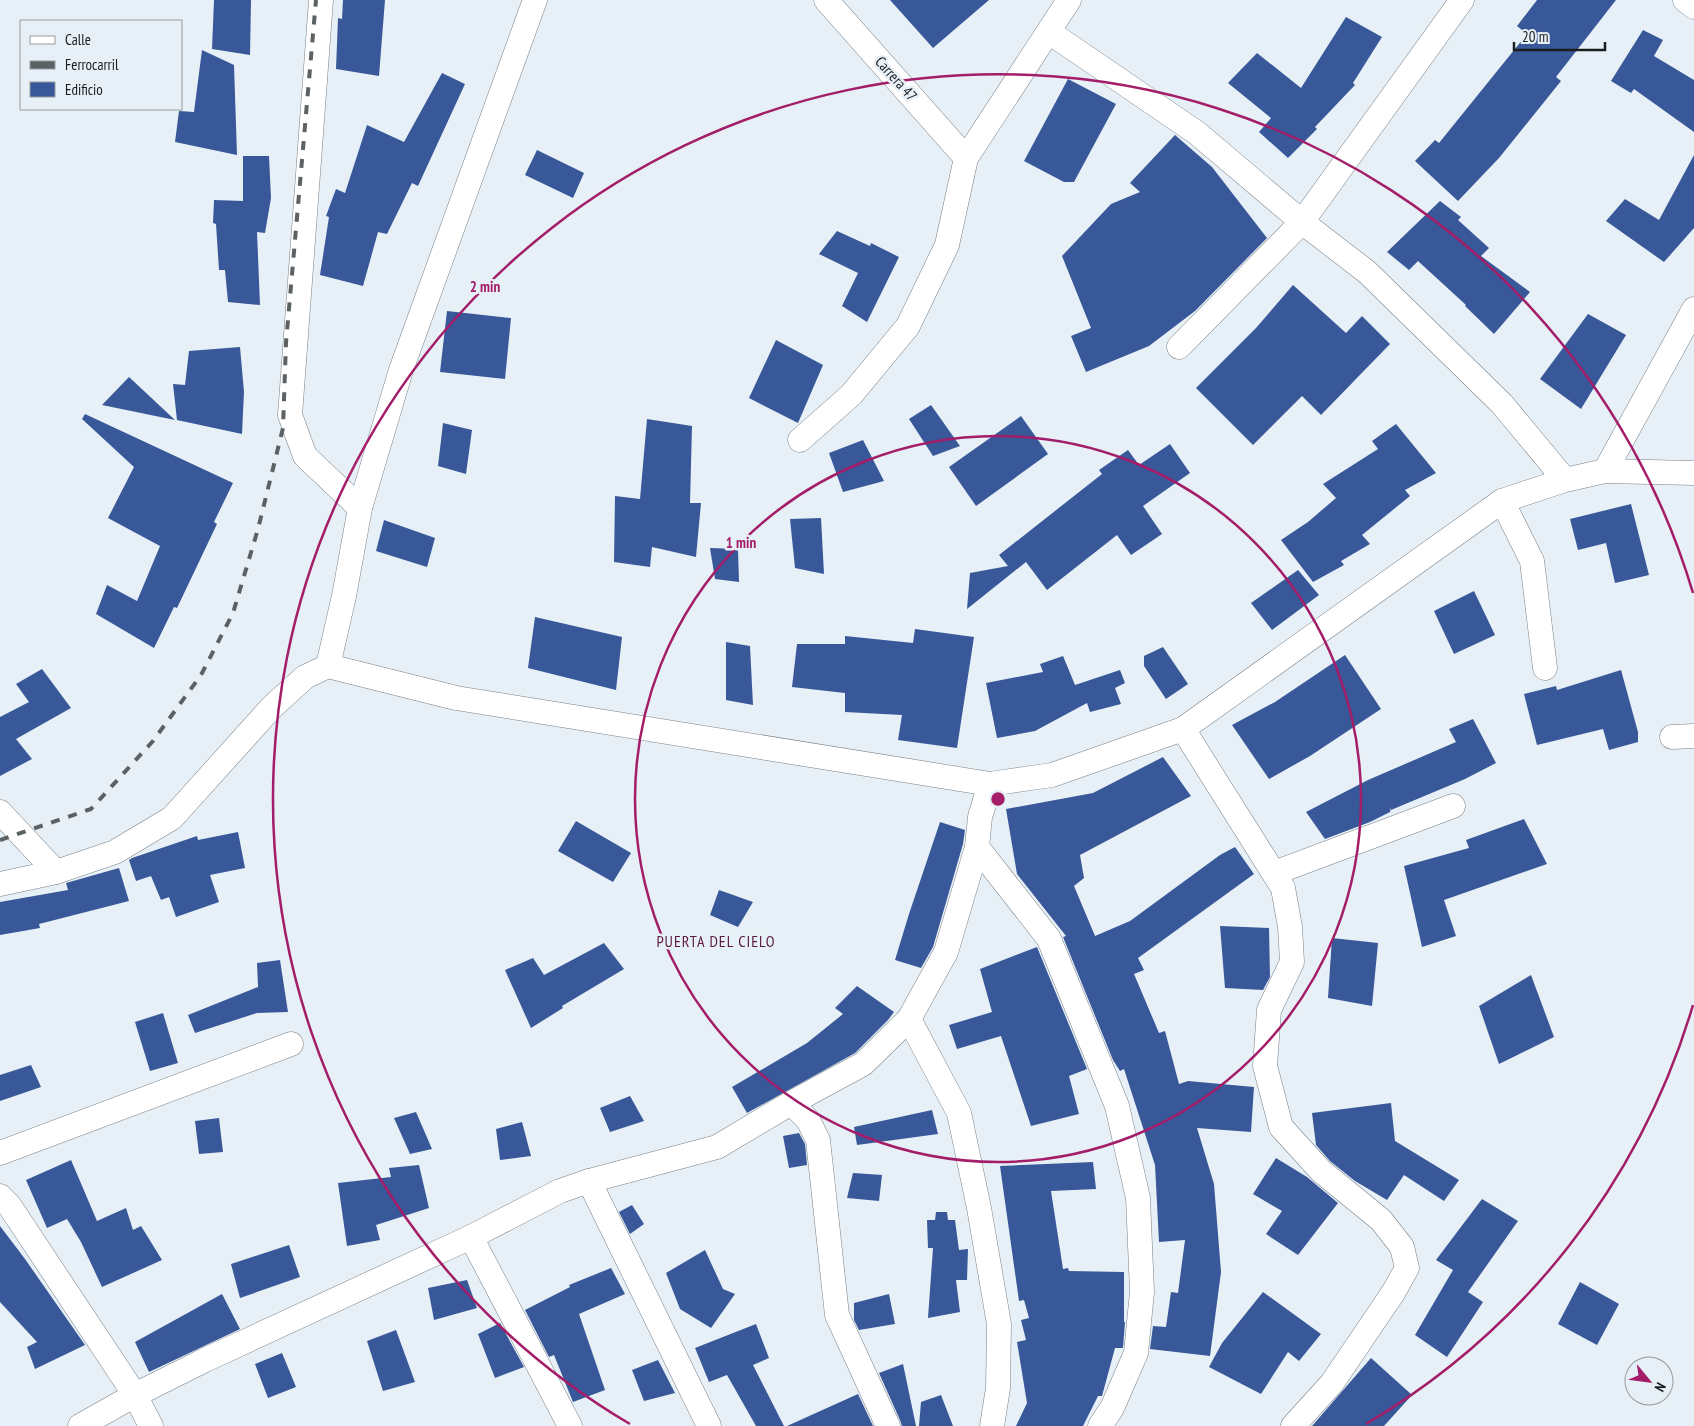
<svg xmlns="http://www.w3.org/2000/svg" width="1694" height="1426" font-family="'PT Sans Narrow',sans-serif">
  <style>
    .building { fill: #385899 }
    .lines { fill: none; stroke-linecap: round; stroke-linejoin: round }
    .street-casing { stroke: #7a8187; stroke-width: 25 }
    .street { stroke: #fff; stroke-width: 24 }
    .rail { stroke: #5c6164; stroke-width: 4; stroke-dasharray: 9 9; stroke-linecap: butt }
    .ring { fill: none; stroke: #a31d69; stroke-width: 2.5 }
    .labels { text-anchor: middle; stroke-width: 5; stroke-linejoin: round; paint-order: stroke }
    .street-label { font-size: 15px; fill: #1a1d1f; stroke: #e7f0f6 }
    .neighbourhood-label { font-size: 16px; letter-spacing: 1px; fill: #5a1b3c; stroke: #e7f0f6 }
    .centre { fill: #a31d69; stroke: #e7f0f6; stroke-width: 2.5 }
    .ring-label { font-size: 15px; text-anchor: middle; font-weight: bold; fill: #a31d69; stroke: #e7f0f6; stroke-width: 5; stroke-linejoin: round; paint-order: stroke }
  </style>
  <rect width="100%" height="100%" fill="#e7f0f6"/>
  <!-- building -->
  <g class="building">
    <path d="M214 0H251L250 55 212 49Z"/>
    <path d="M343 0H385L379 76 336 69 338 18 342 19Z"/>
    <path d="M890 0H989L933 48Z"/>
    <path d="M1537 0H1616L1556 77 1561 81 1499 158 1458 201 1415 161 1435 140 1439 143 1527 34 1517 26Z"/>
    <path d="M1346 17 1382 37 1353 83 1355 85 1315 127 1317 129 1288 158 1259 132 1271 118 1228 83 1257 53 1301 88Z"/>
    <path d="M1643 30 1663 40 1654 56 1694 80V132L1634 89 1631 93 1611 81Z"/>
    <path d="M202 50 234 65 237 155 175 142 179 111 194 112Z"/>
    <path d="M442 73 465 84 418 186 412 183 387 234 378 232 363 286 320 275 329 217 326 216 336 189 345 193 367 125 404 142Z"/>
    <path d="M1068 79 1116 104 1074 182H1064L1024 161Z"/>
    <path d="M1175 135 1212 167 1267 238 1195 311 1149 346 1086 372 1071 336 1091 328 1062 256 1111 204 1140 192 1130 183Z"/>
    <path d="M537 150 584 173 573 198 525 175Z"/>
    <path d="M1694 155V228L1664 262 1606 221 1625 199 1659 220Z"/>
    <path d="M243 156H269L271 198 265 233 257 232 260 305 228 302 225 270H219L216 224 213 223 214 200 243 201Z"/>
    <path d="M1440 201 1461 217 1458 220 1489 248 1481 256 1530 292 1494 334 1465 306 1466 305 1418 261 1409 270 1387 252Z"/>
    <path d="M837 231 870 246 871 243 899 257 867 322 842 306 858 273 819 254Z"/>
    <path d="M1293 285 1346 333 1362 316 1390 344 1321 415 1302 396 1253 445 1196 388 1256 328Z"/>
    <path d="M447 311 511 318 505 379 440 372Z"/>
    <path d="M1588 314 1626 335 1581 409 1540 379Z"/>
    <path d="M776 340 823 365 798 423 749 398Z"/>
    <path d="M240 347 244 392 242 434 177 420 173 384 185 385 189 351Z"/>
    <path d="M129 377 175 420 102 405Z"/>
    <path d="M931 405 960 446 933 456 909 419Z"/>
    <path d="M85 414 233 483 214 522 217 524 177 608 174 607 154 648 96 614 107 585 137 601 160 546 108 518 134 467 82 419Z"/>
    <path d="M1021 416 1048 454 976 506 949 467Z"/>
    <path d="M647 419 692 426 690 503H701L696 557 652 547 650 567 614 562 615 496 640 499Z"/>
    <path d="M443 423 472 430 466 474 438 466Z"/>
    <path d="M1396 424 1436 473 1405 490 1410 496 1362 535 1370 544 1341 561 1344 565 1313 582 1281 540 1308 522 1336 498 1323 484 1378 449 1372 441Z"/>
    <path d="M863 440 884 481 843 492 829 453Z"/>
    <path d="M1170 444 1190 473 1143 506 1162 534 1131 555 1117 535 1047 590 1026 562 967 609 970 573 1008 566 999 555 1102 474 1099 470 1128 450 1139 465Z"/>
    <path d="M1631 504 1649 575 1615 583 1606 543 1578 550 1570 519Z"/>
    <path d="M821 518 824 574 795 568 790 519Z"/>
    <path d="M384 520 435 538 427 567 376 551Z"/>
    <path d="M710 548 738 549 739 582 715 579Z"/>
    <path d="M1298 570 1319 595 1272 630 1251 603Z"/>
    <path d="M1474 591 1495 635 1454 654 1434 611Z"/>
    <path d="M535 617 622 637 616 690 528 668Z"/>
    <path d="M915 629 974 637 957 748 898 740 902 715 845 712V693L792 687 797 644H845V636L913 643Z"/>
    <path d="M726 642 750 646 753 705 726 700Z"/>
    <path d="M1163 647 1188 684 1166 699 1144 666V656Z"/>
    <path d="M1345 655 1381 709 1310 756 1269 779 1232 725 1275 702Z"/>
    <path d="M1063 656 1075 685 1120 670 1125 683 1115 688 1121 704 1090 712 1087 703 1035 731 997 738 986 683 1043 672 1040 664Z"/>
    <path d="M42 669 71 708 16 739 32 759 0 776V717L29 702 16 684Z"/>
    <path d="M1621 670 1638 732V742L1609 750 1603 729 1537 745 1524 694 1556 686 1557 690Z"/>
    <path d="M1473 719 1496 763 1465 779 1391 810V807L1390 812 1370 822 1325 839 1306 812 1368 780 1456 742 1449 729Z"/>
    <path d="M1163 757 1191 796 1080 855 1084 878 1074 886 1095 936 1130 921 1220 855 1235 847 1254 874 1138 958 1144 970 1134 974 1159 1033 1165 1031 1179 1084 1188 1081 1254 1087 1251 1132 1197 1128 1214 1184 1221 1272 1210 1356 1150 1349 1153 1326 1166 1327 1171 1292 1178 1293 1185 1240 1159 1242 1155 1165 1124 1069 1120 1071 1113 1060 1063 937 1066 936 1017 874 1006 809 1093 793Z"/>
    <path d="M1524 819 1547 864 1444 900 1456 936 1422 947 1404 866 1469 848 1466 840Z"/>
    <path d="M576 821 631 853 613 882 558 851Z"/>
    <path d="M940 822 965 830 963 844 933 947 921 968 895 960 909 914Z"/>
    <path d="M238 832 245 868 210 875 219 902 176 917 169 897 161 900 151 876 136 881 129 860 132 858 197 836 198 840Z"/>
    <path d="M119 868 129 901 39 924 40 928 0 935V902L68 890 66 883Z"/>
    <path d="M719 890 753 902 738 927 710 915Z"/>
    <path d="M1220 926 1269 928 1270 977 1263 990 1225 988Z"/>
    <path d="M1332 938 1378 943 1372 1006 1328 998Z"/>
    <path d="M604 943 624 969 562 1006 563 1008 531 1028 505 970 533 958 544 975Z"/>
    <path d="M1037 947 1087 1069 1069 1076 1079 1114 1031 1126 1001 1036 957 1049 949 1025 992 1012 980 969Z"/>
    <path d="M280 960 288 1012 257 1013 195 1033 188 1015 258 987 257 963Z"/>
    <path d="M1531 975 1554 1037 1499 1064 1479 1006Z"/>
    <path d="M857 986 894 1012 888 1020 855 1053 747 1113 732 1087 807 1043 843 1014 835 1008Z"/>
    <path d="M163 1013 178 1063 150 1071 135 1022Z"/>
    <path d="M31 1065 41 1087 0 1101V1075Z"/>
    <path d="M630 1096 644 1121 610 1132 600 1108Z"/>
    <path d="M1391 1103 1395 1141 1459 1180 1444 1201 1404 1175 1387 1200 1355 1181 1330 1161 1316 1145 1312 1113Z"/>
    <path d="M932 1110 938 1134 857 1145 854 1127Z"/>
    <path d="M416 1112 432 1149 410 1154 394 1118Z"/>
    <path d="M219 1118 223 1152 199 1154 195 1121Z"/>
    <path d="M522 1122 531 1156 500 1160 496 1129Z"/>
    <path d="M799 1133 805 1144 807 1165 789 1168 783 1136Z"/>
    <path d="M1276 1158 1307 1177 1338 1203 1298 1255 1266 1234 1282 1211 1253 1194Z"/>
    <path d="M71 1160 97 1221 126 1208 133 1230 141 1226 162 1260 102 1287 81 1242 67 1219 47 1228 26 1180Z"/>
    <path d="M1093 1162 1096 1189 1051 1191 1063 1269 1068 1268 1069 1271 1124 1272V1322H1125L1123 1348H1115L1102 1396H1098L1083 1426H1016L1027 1403 1017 1342 1026 1340 1021 1320 1029 1318 1024 1300 1019 1301 1000 1166Z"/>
    <path d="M419 1165 429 1208 376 1225 380 1240 347 1246 338 1183 391 1177 389 1168Z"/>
    <path d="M853 1173 882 1175 879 1201 847 1198Z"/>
    <path d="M1482 1199 1518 1221 1468 1292 1483 1302 1447 1357 1415 1335 1453 1270 1436 1260Z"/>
    <path d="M632 1205 644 1224 630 1234 619 1212Z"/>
    <path d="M936 1212H947L948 1220H955L959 1250 968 1249 967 1280H956L960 1312 928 1318 933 1248H928L927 1220H935Z"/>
    <path d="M0 1226 25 1259 85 1345 35 1369 27 1347 37 1342 0 1302Z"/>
    <path d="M289 1245 300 1277 240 1298 231 1264Z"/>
    <path d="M705 1250 723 1289 735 1294 711 1328 680 1309 666 1273Z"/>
    <path d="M611 1268 625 1294 579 1314 605 1390 573 1402 554 1355 549 1357 525 1310 570 1287 569 1285Z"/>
    <path d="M467 1280 477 1308 434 1320 428 1288Z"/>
    <path d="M1580 1282 1619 1304 1597 1345 1558 1324Z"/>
    <path d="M1263 1292 1321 1334 1299 1361 1288 1352 1261 1394 1209 1367 1222 1343Z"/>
    <path d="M222 1294 240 1329 149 1372 135 1342Z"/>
    <path d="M889 1294 895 1324 859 1330 854 1320V1303Z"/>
    <path d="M500 1323 524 1367 495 1378 478 1334Z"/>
    <path d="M756 1324 769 1358 753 1365 784 1426H756L727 1375 709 1382 695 1348Z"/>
    <path d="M396 1330 415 1382 383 1391 367 1341Z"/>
    <path d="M282 1353 296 1387 268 1398 255 1364Z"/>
    <path d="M1371 1358 1412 1395 1384 1426H1312Z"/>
    <path d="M658 1360 675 1393 644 1401 632 1370Z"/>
    <path d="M903 1364 916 1426H902L900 1420 879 1373Z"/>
    <path d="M858 1394 873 1426H787Z"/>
    <path d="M941 1395 953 1426H919L921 1402Z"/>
  </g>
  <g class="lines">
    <defs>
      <g id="street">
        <path d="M321 0 290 415 305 456 360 508"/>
        <path d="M826 0 966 158"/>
        <path d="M1685 0 1694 7"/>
        <path d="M1049 32 1197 133 1302 222 1367 272 1502 404 1565 480"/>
        <path d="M1179 347 1302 222 1462 0"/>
        <path d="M800 440 851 395 908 326 947 245 966 158 1069 0"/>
        <path d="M1605 471 1694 309"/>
        <path d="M1502 501 1532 561 1545 668"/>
        <path d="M328 666 344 596 360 508 401 370 535 0"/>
        <path d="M1183 729 1283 888 1290 927 1292 962 1269 1010 1265 1066 1281 1127 1321 1171 1381 1220 1402 1247 1407 1268 1393 1293 1332 1383 1293 1426"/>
        <path d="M1672 737 1694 736"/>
        <path d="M0 812 56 872"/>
        <path d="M977 847 1049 939 1117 1106 1138 1198 1142 1292 1136 1353 1112 1408 1100 1426"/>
        <path d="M1274 873 1453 806"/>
        <path d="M0 884 56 872 115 852 172 818 272 707 305 677 328 666 456 698 990 784 1052 775 1183 729 1502 501 1565 480 1605 471 1694 473"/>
        <path d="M909 1019 959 1113 979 1208 999 1324 998 1388 992 1426"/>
        <path d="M791 1103 808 1120 818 1140 837 1315 888 1426"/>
        <path d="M0 1153 291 1044"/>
        <path d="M589 1181 709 1426"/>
        <path d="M0 1196 9 1205 135 1395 151 1426"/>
        <path d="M471 1237 570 1426"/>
        <path d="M80 1426 135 1395 205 1360 471 1237 560 1191 589 1181 717 1147 791 1103 863 1064 909 1019 946 952 977 847 980 817 990 784"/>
      </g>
    </defs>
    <!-- street casing -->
    <use href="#street" class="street-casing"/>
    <!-- street -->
    <use href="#street" class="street"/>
    <!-- rail -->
    <path class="rail" d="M0 840 91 809 153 741 201 675 233 613 258 529 283 428 286 343 316 0"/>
  </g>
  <!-- distance rings -->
  <g class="ring">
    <circle cx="998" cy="799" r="363"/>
    <path d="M1693 1005A725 725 0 0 1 1366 1424M630 1424A725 725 0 1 1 1693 593"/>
  </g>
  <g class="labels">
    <!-- street labels -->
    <g class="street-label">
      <text transform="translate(896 79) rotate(48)" y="5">Carrera 47</text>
    </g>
    <!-- neighbourhood labels -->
    <g class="neighbourhood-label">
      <text x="716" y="947">PUERTA DEL CIELO</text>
    </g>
  </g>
  <circle cx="998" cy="799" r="8" class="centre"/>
  <g class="ring-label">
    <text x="485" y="292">2 min</text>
    <text x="741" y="548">1 min</text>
  </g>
  <!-- legend -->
  <rect x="20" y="20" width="162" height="90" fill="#e7f0f6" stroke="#959ca0"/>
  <rect x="30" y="36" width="25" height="8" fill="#ffffff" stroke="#959ca0"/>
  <text x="65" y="45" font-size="15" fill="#1a1d1f">Calle</text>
  <rect x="30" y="61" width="25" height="8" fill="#5c6164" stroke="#959ca0"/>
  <text x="65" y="70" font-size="15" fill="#1a1d1f">Ferrocarril</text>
  <rect x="30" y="82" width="25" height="15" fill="#385899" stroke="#959ca0"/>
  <text x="65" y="95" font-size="15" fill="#1a1d1f">Edificio</text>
  <!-- north arrow -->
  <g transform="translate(1649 1381) rotate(119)"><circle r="24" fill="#e7f0f6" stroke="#959ca0"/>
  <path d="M0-4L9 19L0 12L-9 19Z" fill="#a31d69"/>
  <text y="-8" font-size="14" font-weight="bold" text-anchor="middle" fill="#1a1d1f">N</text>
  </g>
  <!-- scale -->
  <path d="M1514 42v8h91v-8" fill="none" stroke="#1a1d1f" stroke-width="2.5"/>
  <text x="1522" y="42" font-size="15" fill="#1a1d1f" stroke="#e7f0f6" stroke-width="4" paint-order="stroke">20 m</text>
</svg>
